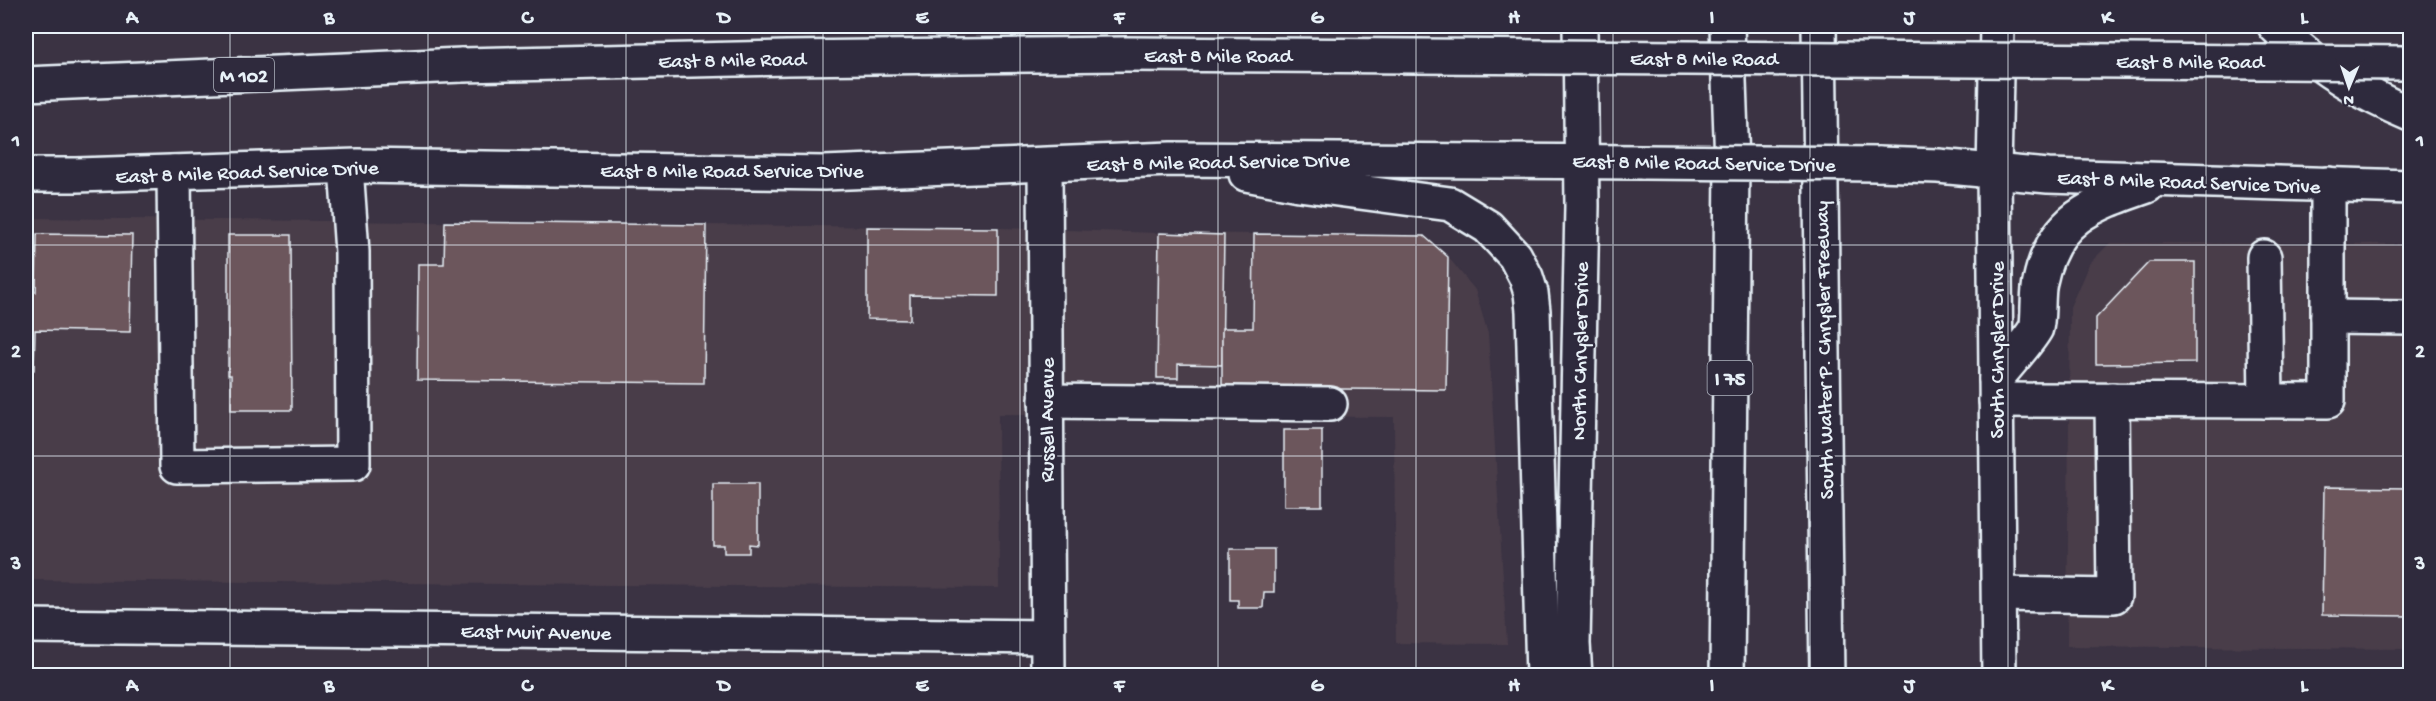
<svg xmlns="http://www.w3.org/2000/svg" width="2436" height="701" font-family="'Gochi Hand',sans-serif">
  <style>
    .built { fill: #4a3e4a }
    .building { fill: #6c565c; stroke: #e8f1f8; stroke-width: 1.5 }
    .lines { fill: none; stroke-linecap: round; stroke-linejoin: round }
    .minor-casing { stroke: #e8f1f8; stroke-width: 38 }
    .major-casing { stroke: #e8f1f8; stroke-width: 38 }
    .highway-casing { stroke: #e8f1f8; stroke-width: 38 }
    .minor { stroke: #2f2a3d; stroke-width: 33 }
    .major { stroke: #2f2a3d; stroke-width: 33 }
    .highway { stroke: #2f2a3d; stroke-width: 33 }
    .highway-bridge-casing { stroke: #e8f1f8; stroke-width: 38; stroke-linecap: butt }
    .highway-bridge { stroke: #2f2a3d; stroke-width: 33 }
    .grid { fill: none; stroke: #e8f1f8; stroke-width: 1.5; stroke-opacity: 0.55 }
    .labels { text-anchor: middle; stroke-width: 4.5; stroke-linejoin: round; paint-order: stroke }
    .shield { fill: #2f2a3d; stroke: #b0b5c0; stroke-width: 1.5 }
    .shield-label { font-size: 20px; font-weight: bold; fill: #e8f1f8 }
    .street-label { font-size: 21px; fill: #e8f1f8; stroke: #2f2a3d }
    .neatline { fill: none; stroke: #e8f1f8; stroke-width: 2 }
    .grid-label { font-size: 20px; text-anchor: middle; font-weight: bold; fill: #e8f1f8 }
  </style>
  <rect width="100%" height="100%" fill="#3b3343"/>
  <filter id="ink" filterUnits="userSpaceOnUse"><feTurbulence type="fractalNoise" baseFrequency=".0167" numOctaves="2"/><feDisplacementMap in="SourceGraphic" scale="12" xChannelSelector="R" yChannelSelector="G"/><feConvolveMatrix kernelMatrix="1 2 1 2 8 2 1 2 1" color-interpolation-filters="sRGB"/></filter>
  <g filter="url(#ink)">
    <!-- built -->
    <g class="built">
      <path d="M26 218 998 228 1159 233 1424 236 1448 257 1475 290 1488 334 1507 644 1396 643 1394 417 998 414 999 588 26 580Z"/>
      <path d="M2110 243 2410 244V649L2067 646 2070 307 2089 264Z"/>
    </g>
    <!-- building -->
    <g class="building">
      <path d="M445 222 706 225 704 383 417 380 418 264H444Z"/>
      <path d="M867 227 998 228V296L910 295V320L867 319Z"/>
      <path d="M1159 233 1224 235 1222 365 1178 364V378H1157Z"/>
      <path d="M37 234 132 235 130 332 35 330 34 370 26 369V291L36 292Z"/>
      <path d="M1254 234 1424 236 1448 257 1446 390 1222 388V328H1253Z"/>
      <path d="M228 235H291L292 410H231V375H228Z"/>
      <path d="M2149 262H2195V363L2096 364V318Z"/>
      <rect x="1284" y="430" width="38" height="76"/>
      <path d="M713 484H758V545L749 544V553H724V545H713Z"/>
      <path d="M2324 487 2410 488V616L2322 615Z"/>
      <path d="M1230 549H1274V592H1264L1263 608H1238V600H1230Z"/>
    </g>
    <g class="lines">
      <defs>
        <g id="minor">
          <path d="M1045 165 1048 676"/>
          <path d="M174 172 177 466 353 464 352 252 346 167"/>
          <path d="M2264 257 2266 401"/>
          <path d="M2328 317 2410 318"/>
          <path d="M1996 400 2328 401V184"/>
          <path d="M1046 401 1330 404"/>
          <path d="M1999 594 2114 596 2112 400"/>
          <path d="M26 626 1047 637"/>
        </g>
        <g id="major">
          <path d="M1997 26 1994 172 1999 676"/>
          <path d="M1575 676 1573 644 1582 206 1580 26"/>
        </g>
        <g id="highway">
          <path d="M1727 26 1732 163 1727 676"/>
          <path d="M1819 26 1827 676"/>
          <path d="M2275 26C2314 65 2360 93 2410 114"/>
          <path d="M26 84 462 65"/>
          <path d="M1877 164 1938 166 2048 176 2410 187"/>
          <path d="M1246 174 1299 184 1450 204 1488 227 1515 256 1526 277 1531 293 1533 311 1543 676"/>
          <path d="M26 175H77L358 166 824 173 1171 159 1644 162"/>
          <path d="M1996 379C2005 367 2030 340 2036 328 2039 320 2037 293 2040 282 2053 218 2092 205 2147 186"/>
        </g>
      </defs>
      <!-- minor casing -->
      <use href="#minor" class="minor-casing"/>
      <!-- major casing -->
      <use href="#major" class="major-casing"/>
      <!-- highway casing -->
      <use href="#highway" class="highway-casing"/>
      <!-- minor -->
      <use href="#minor" class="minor"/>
      <!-- major -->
      <use href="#major" class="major"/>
      <!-- highway -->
      <use href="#highway" class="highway"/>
      <defs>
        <g id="highway-bridge">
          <path d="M462 65 787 58 1125 54 2410 63"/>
          <path d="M1644 162 1877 164"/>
        </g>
      </defs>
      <!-- highway-bridge casing -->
      <use href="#highway-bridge" class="highway-bridge-casing"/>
      <!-- highway-bridge -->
      <use href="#highway-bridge" class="highway-bridge"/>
    </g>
  </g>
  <!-- grid -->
  <path class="grid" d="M230 26V676M428 26V676M626 26V676M823 26V676M1020 26V676M1218 26V676M1416 26V676M1613 26V676M1810 26V676M2008 26V676M2206 26V676M26 245H2410M26 456H2410"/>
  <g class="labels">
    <!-- shield labels -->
    <g class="shield">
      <rect x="214" y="58" width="60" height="34" rx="4.5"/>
      <rect x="1707.5" y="361" width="45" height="34" rx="4.5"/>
    </g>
    <g class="shield-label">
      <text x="244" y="82">M 102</text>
      <text x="1730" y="385">I 75</text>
    </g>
    <!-- street labels -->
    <g class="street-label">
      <text x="1218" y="62">East 8 Mile Road</text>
      <text x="1704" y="65">East 8 Mile Road</text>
      <text transform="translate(732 59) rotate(-1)" y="7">East 8 Mile Road</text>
      <text x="2190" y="68">East 8 Mile Road</text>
      <text transform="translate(1218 161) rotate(-1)" y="7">East 8 Mile Road Service Drive</text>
      <text transform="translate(1704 162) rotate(1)" y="7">East 8 Mile Road Service Drive</text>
      <text x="732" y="177">East 8 Mile Road Service Drive</text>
      <text transform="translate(247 171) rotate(-2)" y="7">East 8 Mile Road Service Drive</text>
      <text transform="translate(2189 181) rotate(2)" y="7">East 8 Mile Road Service Drive</text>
      <text transform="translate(1823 350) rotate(-91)" y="7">South Walter P. Chrysler Freeway</text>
      <text transform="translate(1996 350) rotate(-90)" y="7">South Chrysler Drive</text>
      <text transform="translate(1579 351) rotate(-89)" y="7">North Chrysler Drive</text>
      <text transform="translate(1046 420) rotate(-90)" y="7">Russell Avenue</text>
      <text transform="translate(536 631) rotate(1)" y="7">East Muir Avenue</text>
    </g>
  </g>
  <!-- margin -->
  <rect width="2436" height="701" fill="none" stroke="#2f2a3d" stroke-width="66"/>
  <!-- north arrow -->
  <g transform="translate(2349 87) rotate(182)" stroke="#2f2a3d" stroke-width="4.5" paint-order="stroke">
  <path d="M0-4.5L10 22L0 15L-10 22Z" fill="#e8f1f8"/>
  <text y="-9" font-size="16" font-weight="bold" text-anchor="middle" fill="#e8f1f8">N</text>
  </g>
  <rect x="33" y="33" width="2370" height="635" class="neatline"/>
  <g class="grid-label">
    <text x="132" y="23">A</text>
    <text x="329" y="23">B</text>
    <text x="527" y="23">C</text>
    <text x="724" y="23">D</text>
    <text x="922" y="23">E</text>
    <text x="1119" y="23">F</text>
    <text x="1317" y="23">G</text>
    <text x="1514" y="23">H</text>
    <text x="1712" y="23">I</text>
    <text x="1909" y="23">J</text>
    <text x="2107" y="23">K</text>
    <text x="2304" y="23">L</text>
    <text x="16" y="146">1</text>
    <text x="2420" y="146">1</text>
    <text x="16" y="357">2</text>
    <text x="2420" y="357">2</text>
    <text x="16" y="569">3</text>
    <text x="2420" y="569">3</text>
    <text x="132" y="691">A</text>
    <text x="329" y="691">B</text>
    <text x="527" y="691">C</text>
    <text x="724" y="691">D</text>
    <text x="922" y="691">E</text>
    <text x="1119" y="691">F</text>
    <text x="1317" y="691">G</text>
    <text x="1514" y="691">H</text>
    <text x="1712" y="691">I</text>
    <text x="1909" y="691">J</text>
    <text x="2107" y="691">K</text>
    <text x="2304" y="691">L</text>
  </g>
</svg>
